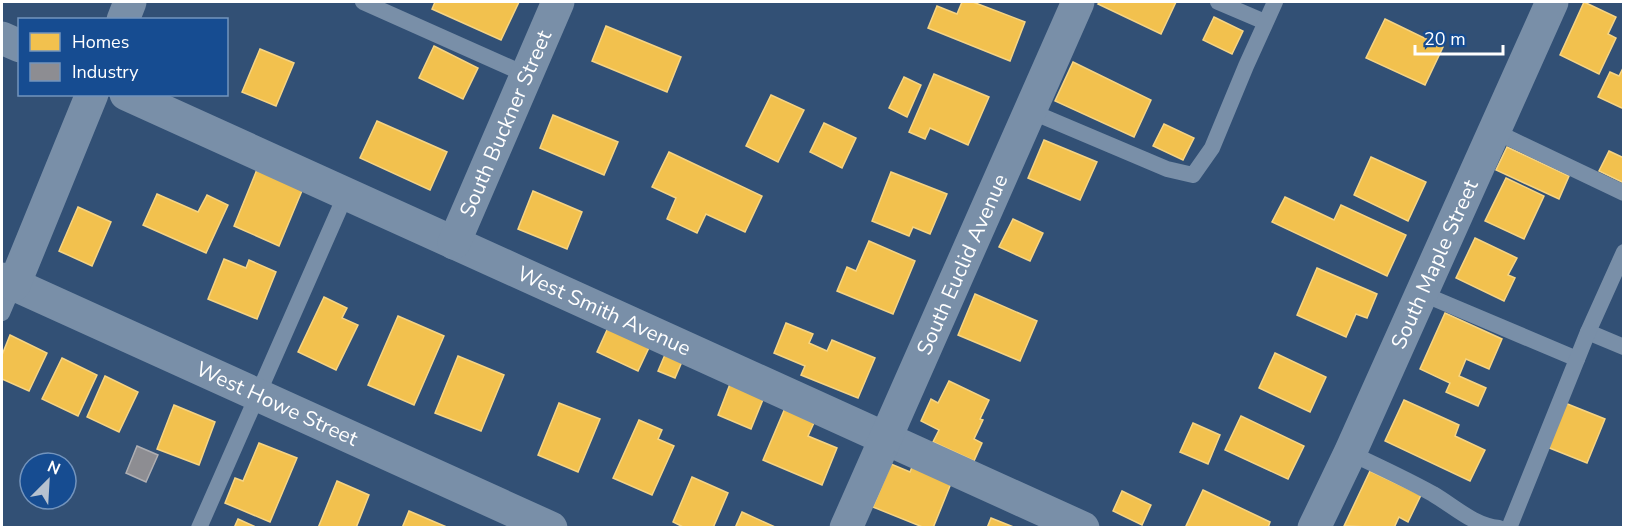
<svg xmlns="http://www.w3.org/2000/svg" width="1625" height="529" font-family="'Nunito Sans',sans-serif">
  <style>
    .homes { fill: #f2c14e; stroke: #f6d483; stroke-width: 1.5 }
    .industry { fill: #8d8d92; stroke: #afafb3; stroke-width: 1.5 }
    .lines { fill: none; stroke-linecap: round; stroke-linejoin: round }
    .lane { stroke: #798fa8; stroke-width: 16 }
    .street { stroke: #798fa8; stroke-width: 33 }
    .labels { text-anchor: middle; stroke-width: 6; stroke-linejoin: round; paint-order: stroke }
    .street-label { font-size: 21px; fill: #fff; stroke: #164c91 }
  </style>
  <rect width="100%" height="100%" fill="#325075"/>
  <!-- homes -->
  <g class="homes">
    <path d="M435 2H519L501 40 432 9Z"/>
    <path d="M962 2H973L1025 22 1010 61 928 28 937 6 957 14Z"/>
    <path d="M1100 2H1176L1161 34 1098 4Z"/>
    <path d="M1584 2 1616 17 1608 34 1616 38 1599 74 1560 55Z"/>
    <path d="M1214 17 1243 31 1232 54 1203 40Z"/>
    <path d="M1385 19 1443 47 1425 85 1366 58Z"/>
    <path d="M606 26 681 57 667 92 592 61Z"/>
    <path d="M434 46 478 68 463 99 419 78Z"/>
    <path d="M260 49 294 63 276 106 242 92Z"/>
    <path d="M1073 62 1151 100 1134 137 1055 101Z"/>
    <path d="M1624 66V109L1598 97 1610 72 1619 76Z"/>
    <path d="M934 74 989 97 968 145 930 128 925 139 909 132Z"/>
    <path d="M904 77 921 85 907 117 889 108Z"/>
    <path d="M771 95 804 110 778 162 746 146Z"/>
    <path d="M553 115 618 142 604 175 540 148Z"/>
    <path d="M377 121 447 152 430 190 360 158Z"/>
    <path d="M824 123 856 138 842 168 810 152Z"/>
    <path d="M1164 124 1194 138 1183 160 1153 146Z"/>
    <path d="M1044 140 1097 162 1080 200 1028 178Z"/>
    <path d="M1507 147 1569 176 1559 199 1496 170Z"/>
    <path d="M1609 151 1624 158V183L1599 171Z"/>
    <path d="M669 152 762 196 745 232 706 214 697 233 667 219 676 198 652 187Z"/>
    <path d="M1371 157 1426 182 1408 221 1354 195Z"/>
    <path d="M258 167 304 186 279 246 234 226Z"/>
    <path d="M891 172 947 194 930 234 913 227 909 236 872 221Z"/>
    <path d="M1506 178 1544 196 1524 239 1485 221Z"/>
    <path d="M533 191 582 212 567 249 518 229Z"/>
    <path d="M157 194 198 212 207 195 228 205 206 253 143 225Z"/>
    <path d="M1285 197 1334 220 1341 205 1406 235 1387 276 1272 222Z"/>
    <path d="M78 207 111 222 92 266 59 251Z"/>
    <path d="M1013 219 1043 233 1030 261 999 247Z"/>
    <path d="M1475 238 1517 258 1508 275 1515 278 1504 301 1456 278Z"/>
    <path d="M869 241 915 261 893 314 837 291 847 267 856 271Z"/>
    <path d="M224 259 246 268 249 260 276 272 257 319 208 299Z"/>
    <path d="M1317 268 1377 294 1367 318 1356 314 1346 337 1297 315Z"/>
    <path d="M975 294 1037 321 1020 361 958 335Z"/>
    <path d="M324 297 347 308 342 318 358 325 336 370 298 352Z"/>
    <path d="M1445 313 1502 339 1489 369 1466 359 1459 376 1486 388 1478 406 1446 392 1450 383 1420 369Z"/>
    <path d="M398 316 444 336 414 405 368 385Z"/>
    <path d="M612 319 653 339 638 371 597 352Z"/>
    <path d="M786 323 813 334 809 343 827 351 832 340 875 358 858 398 801 375 805 366 774 353Z"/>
    <path d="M10 335 47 353 29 391 2 379V355Z"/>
    <path d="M667 350 684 357 675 378 658 371Z"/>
    <path d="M1275 353 1326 377 1310 412 1259 388Z"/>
    <path d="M458 356 504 375 481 431 435 413Z"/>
    <path d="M62 358 97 375 78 416 42 399Z"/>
    <path d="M105 376 138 392 119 432 87 417Z"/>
    <path d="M949 381 989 400 980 419 983 420 974 439 982 443 974 461 933 442 939 430 921 421 931 399 938 403Z"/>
    <path d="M730 384 764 397 751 429 718 415Z"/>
    <path d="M1404 400 1459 425 1455 436 1485 450 1470 481 1385 441Z"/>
    <path d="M788 401 818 414 808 436 837 448 822 485 763 460Z"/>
    <path d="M559 403 600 419 578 472 538 455Z"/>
    <path d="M1565 403 1605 419 1587 463 1547 447Z"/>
    <path d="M174 405 215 422 199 465 157 449Z"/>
    <path d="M1241 416 1304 446 1288 479 1225 450Z"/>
    <path d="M639 420 662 430 658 439 674 446 652 495 613 478Z"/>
    <path d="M1193 423 1220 435 1208 464 1180 452Z"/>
    <path d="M259 443 297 458 270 522 225 503 235 478 243 481Z"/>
    <path d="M917 455 956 471 933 528H925L873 507 891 464 910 472Z"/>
    <path d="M1370 471 1421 495 1408 522 1399 517 1394 528 1344 526Z"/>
    <path d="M692 477 728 493 713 528H685L673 522Z"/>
    <path d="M337 481 369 495 356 528H318Z"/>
    <path d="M1203 490 1270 522 1268 528H1185Z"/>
    <path d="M1122 491 1151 505 1142 525 1113 511Z"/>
    <path d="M409 511 449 528H402Z"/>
    <path d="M742 512 775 527 735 528Z"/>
    <path d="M991 518 1016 528H987Z"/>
    <path d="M238 519 258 528H234Z"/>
  </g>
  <!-- industry -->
  <path class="industry" d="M137 446 158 455 146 482 126 473Z"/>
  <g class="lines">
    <!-- lane -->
    <g class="lane">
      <path d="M363 2 527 75"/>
      <path d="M1218 2 1265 22"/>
      <path d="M1030 111 1167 169 1193 175 1212 148 1246 66 1275 2"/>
      <path d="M1494 131 1624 193"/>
      <path d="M1423 290 1435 299 1577 359"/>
      <path d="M2 313 14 285"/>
      <path d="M1588 332 1624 347"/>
      <path d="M1350 453C1378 466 1406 479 1433 494 1455 507 1473 525 1499 528"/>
      <path d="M199 528 346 194"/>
      <path d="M1509 528 1588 332 1624 252"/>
    </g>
    <!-- street -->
    <g class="street">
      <path d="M123 20 130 2"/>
      <path d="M2 38 20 46"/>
      <path id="s1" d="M126 94 1083 528"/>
      <path id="s2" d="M454 243 558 2"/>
      <path id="s3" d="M2 279 551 528"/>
      <path d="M14 285 92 94"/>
      <path id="s4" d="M846 528 1078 2"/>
      <path id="s5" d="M1314 528 1350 453 1552 2"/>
    </g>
  </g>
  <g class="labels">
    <!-- street labels -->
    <g class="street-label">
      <text dy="7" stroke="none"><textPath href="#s2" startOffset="130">South Buckner Street</textPath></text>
      <text dy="7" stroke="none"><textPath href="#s4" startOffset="288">South Euclid Avenue</textPath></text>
      <text dy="7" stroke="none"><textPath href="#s5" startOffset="290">South Maple Street</textPath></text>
      <text dy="7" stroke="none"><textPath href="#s1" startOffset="525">West Smith Avenue</textPath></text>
      <text dy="7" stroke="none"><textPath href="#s3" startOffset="302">West Howe Street</textPath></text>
    </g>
  </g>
  <!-- border -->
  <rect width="1625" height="529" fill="none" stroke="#ffffff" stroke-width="6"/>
  <!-- legend -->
  <rect x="18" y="18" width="210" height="78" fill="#164c91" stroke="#7394bd" stroke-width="1.5"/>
  <rect x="30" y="33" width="30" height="18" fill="#f2c14e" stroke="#7394bd" stroke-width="1.5"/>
  <text x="72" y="48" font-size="18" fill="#ffffff">Homes</text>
  <rect x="30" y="63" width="30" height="18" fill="#8d8d92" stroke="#7394bd" stroke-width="1.5"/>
  <text x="72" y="78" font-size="18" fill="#ffffff">Industry</text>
  <!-- north arrow -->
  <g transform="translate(48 481) rotate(24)"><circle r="28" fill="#164c91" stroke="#7394bd" stroke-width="1.5"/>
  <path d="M0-4.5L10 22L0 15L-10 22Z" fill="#b7c2cf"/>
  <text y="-9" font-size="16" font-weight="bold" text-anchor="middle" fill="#ffffff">N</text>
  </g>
  <!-- scale -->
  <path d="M1415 45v9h88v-9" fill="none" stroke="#ffffff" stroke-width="3"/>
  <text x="1424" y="45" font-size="18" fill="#ffffff" stroke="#164c91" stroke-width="4.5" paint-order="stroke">20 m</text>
</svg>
